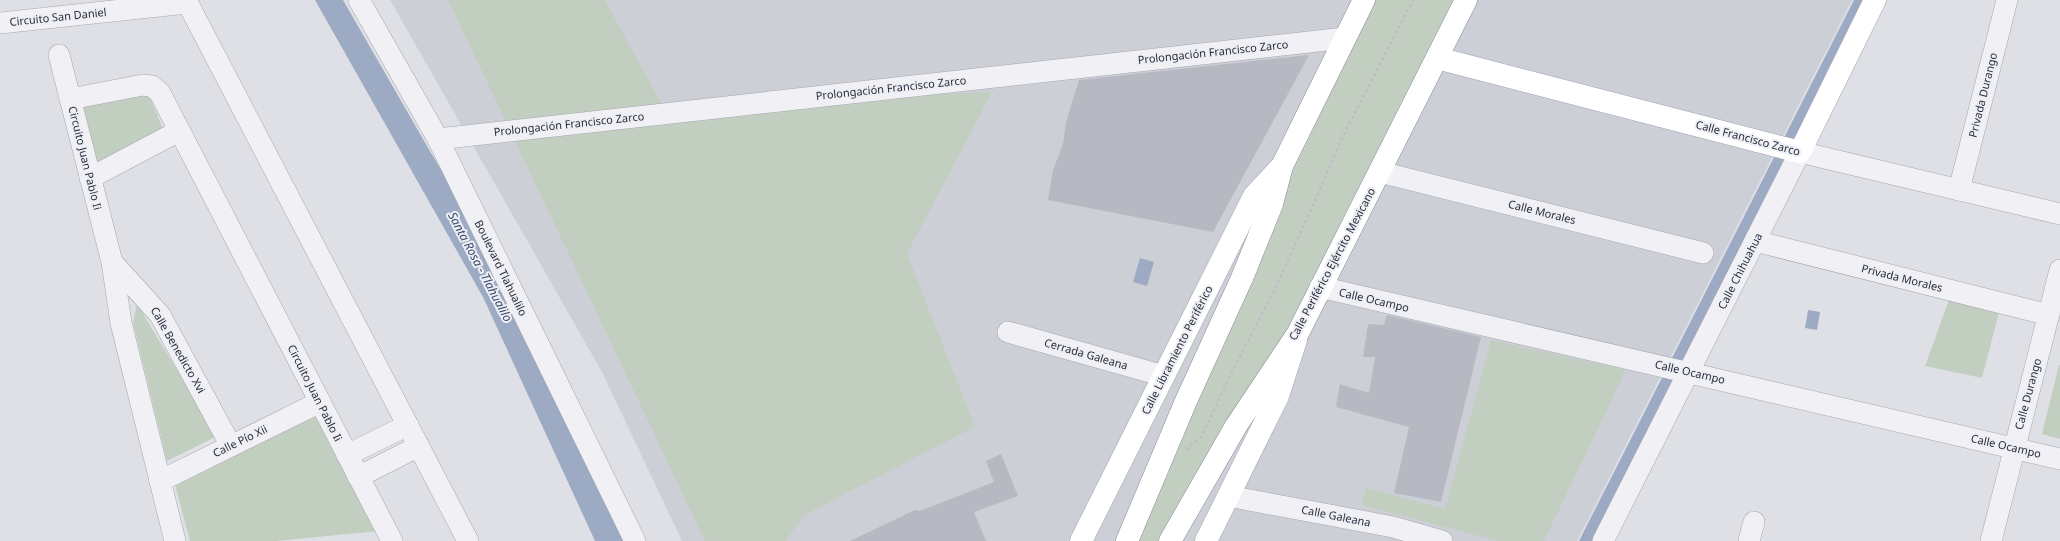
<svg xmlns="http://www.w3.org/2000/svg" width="2060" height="541" font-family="'Noto Sans',sans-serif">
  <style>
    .built { fill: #cdcfd7 }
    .green { fill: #c2cfc0 }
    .water { fill: #9daac3 }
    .building { fill: #b6b9c2 }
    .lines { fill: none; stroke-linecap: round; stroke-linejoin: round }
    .minor-casing { stroke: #a4a7af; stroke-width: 22 }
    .major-casing { stroke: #9fa3b1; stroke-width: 23 }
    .highway-casing { stroke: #878c9b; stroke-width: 23 }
    .path { stroke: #bdbec5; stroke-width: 2.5; stroke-dasharray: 3 3; stroke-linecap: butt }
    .minor { stroke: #f1f1f5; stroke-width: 21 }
    .major { stroke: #fff; stroke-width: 22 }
    .highway { stroke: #fff; stroke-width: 22 }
    .labels { text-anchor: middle; stroke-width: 4; stroke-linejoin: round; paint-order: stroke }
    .street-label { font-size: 11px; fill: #292d3b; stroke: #edeff4 }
    .water-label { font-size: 12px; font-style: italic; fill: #37476b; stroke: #edeff4 }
  </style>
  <rect width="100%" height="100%" fill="#dee0e6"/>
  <!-- built -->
  <path class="built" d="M390 0H1852L1577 541H682L602 372Z"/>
  <!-- green -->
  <g class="green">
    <path d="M448 0H605L662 105 992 92 907 254 975 427 806 514 785 541H705Z"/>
    <path d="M1376 0H1467L1294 330 1171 541H1134L1168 464 1193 412 1274 210Z"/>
    <path d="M148 92 163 129 97 163 81 114 86 103Z"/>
    <path d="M1949 300 2000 308 1982 378 1925 366Z"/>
    <path d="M137 304 217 436 167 461 133 323Z"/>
    <path d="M1491 340 1626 370 1544 541H1498L1361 505 1366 488 1445 509Z"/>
    <path d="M2059 365H2060V439L2042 434Z"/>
    <path d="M315 412 378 531 277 541H190L175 485Z"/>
  </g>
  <!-- water -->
  <g class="water">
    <path d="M315 0H343L431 153 515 292 629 541H595L483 297Z"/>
    <path d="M1854 0H1869L1596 541H1579Z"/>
    <path d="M1140 258 1154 262 1147 286 1133 282Z"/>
    <path d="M1808 310 1820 312 1817 330 1805 328Z"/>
  </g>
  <!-- building -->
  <g class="building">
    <path d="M1309 55 1213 232 1048 200 1053 170 1063 144 1066 122 1079 80Z"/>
    <path d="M1387 315 1481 337 1441 502 1394 493 1409 427 1336 407 1340 384 1369 393 1375 357H1363L1368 324 1384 325Z"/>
    <path d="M1001 454 1018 496 974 512 986 541H850L915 510 920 511 994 482 986 461Z"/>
  </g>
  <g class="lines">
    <defs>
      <g id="minor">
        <path d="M186 0 468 541"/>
        <path d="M359 0 438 139 635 541"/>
        <path d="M0 23 187 3"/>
        <path d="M59 55 112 262 121 323 175 541"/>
        <path d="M70 99 143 85 152 86 160 93 392 541"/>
        <path d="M438 139 1345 38"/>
        <path d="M1380 172 1703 253"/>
        <path d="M90 178 179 131"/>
        <path d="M1959 190 2007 0"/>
        <path d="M1755 241 2049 315"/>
        <path d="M112 262 160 315 231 446"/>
        <path d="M1320 287 2060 459"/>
        <path d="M1008 332 1164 376"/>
        <path d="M347 455 408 425"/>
        <path d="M358 477 419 446"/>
        <path d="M160 481 320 402"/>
        <path d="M1228 496 1393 527 1442 541"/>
        <path d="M1603 541 1800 152 2060 214"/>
        <path d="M1749 541 1754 522"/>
        <path d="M1991 541 2060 270"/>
      </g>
      <g id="major">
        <path d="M1437 58 1800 152 1875 0"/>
        <path d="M1081 541 1254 196 1282 166"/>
        <path d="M1206 541 1278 396 1296 340"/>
      </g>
      <g id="highway">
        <path d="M1127 541 1186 401 1242 278 1272 204 1282 166 1364 0"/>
        <path d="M1170 541 1236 426 1298 333 1466 0"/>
      </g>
    </defs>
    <!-- minor casing -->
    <use href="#minor" class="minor-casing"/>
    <!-- major casing -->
    <use href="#major" class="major-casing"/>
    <!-- highway casing -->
    <use href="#highway" class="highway-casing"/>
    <!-- path -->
    <path class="path" d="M1186 450 1201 437 1234 368 1273 293 1315 201 1342 138 1413 0"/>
    <!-- minor -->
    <use href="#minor" class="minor"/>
    <!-- major -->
    <use href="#major" class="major"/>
    <!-- highway -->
    <use href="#highway" class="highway"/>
  </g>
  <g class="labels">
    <!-- street labels -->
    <g class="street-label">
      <text transform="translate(58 17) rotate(-6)" y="4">Circuito San Daniel</text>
      <text transform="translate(1213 52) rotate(-6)" y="4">Prolongación Francisco Zarco</text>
      <text transform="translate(891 88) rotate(-6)" y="4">Prolongación Francisco Zarco</text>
      <text transform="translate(1983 95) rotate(-76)" y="4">Privada Durango</text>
      <text transform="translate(569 124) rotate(-6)" y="4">Prolongación Francisco Zarco</text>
      <text transform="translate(1748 138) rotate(15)" y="4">Calle Francisco Zarco</text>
      <text transform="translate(85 158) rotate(76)" y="4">Circuito Juan Pablo Ii</text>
      <text transform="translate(1542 212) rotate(14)" y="4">Calle Morales</text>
      <text transform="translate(1332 264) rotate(-62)" y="4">Calle Periférico Ejército Mexicano</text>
      <text transform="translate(501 268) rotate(64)" y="4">Boulevard Tlahualilo</text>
      <text transform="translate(1740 271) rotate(-63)" y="4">Calle Chihuahua</text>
      <text transform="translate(1902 278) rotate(14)" y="4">Privada Morales</text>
      <text transform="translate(1374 300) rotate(13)" y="4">Calle Ocampo</text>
      <text transform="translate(178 350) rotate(60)" y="4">Calle Benedicto Xvi</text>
      <text transform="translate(1177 350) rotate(-63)" y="4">Calle Libramiento Periférico</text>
      <text transform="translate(1086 354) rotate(16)" y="4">Cerrada Galeana</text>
      <text transform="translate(1690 372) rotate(13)" y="4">Calle Ocampo</text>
      <text transform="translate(315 393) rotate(63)" y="4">Circuito Juan Pablo Ii</text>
      <text transform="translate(2028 394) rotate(-75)" y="4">Calle Durango</text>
      <text transform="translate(240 441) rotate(-26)" y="4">Calle Pío Xii</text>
      <text transform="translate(2006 446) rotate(13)" y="4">Calle Ocampo</text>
      <text transform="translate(1336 516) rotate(11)" y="4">Calle Galeana</text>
    </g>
    <!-- water labels -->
    <g class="water-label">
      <text transform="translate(480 267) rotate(62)" y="4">Santa Rosa - Tlahualilo</text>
    </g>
  </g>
</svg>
